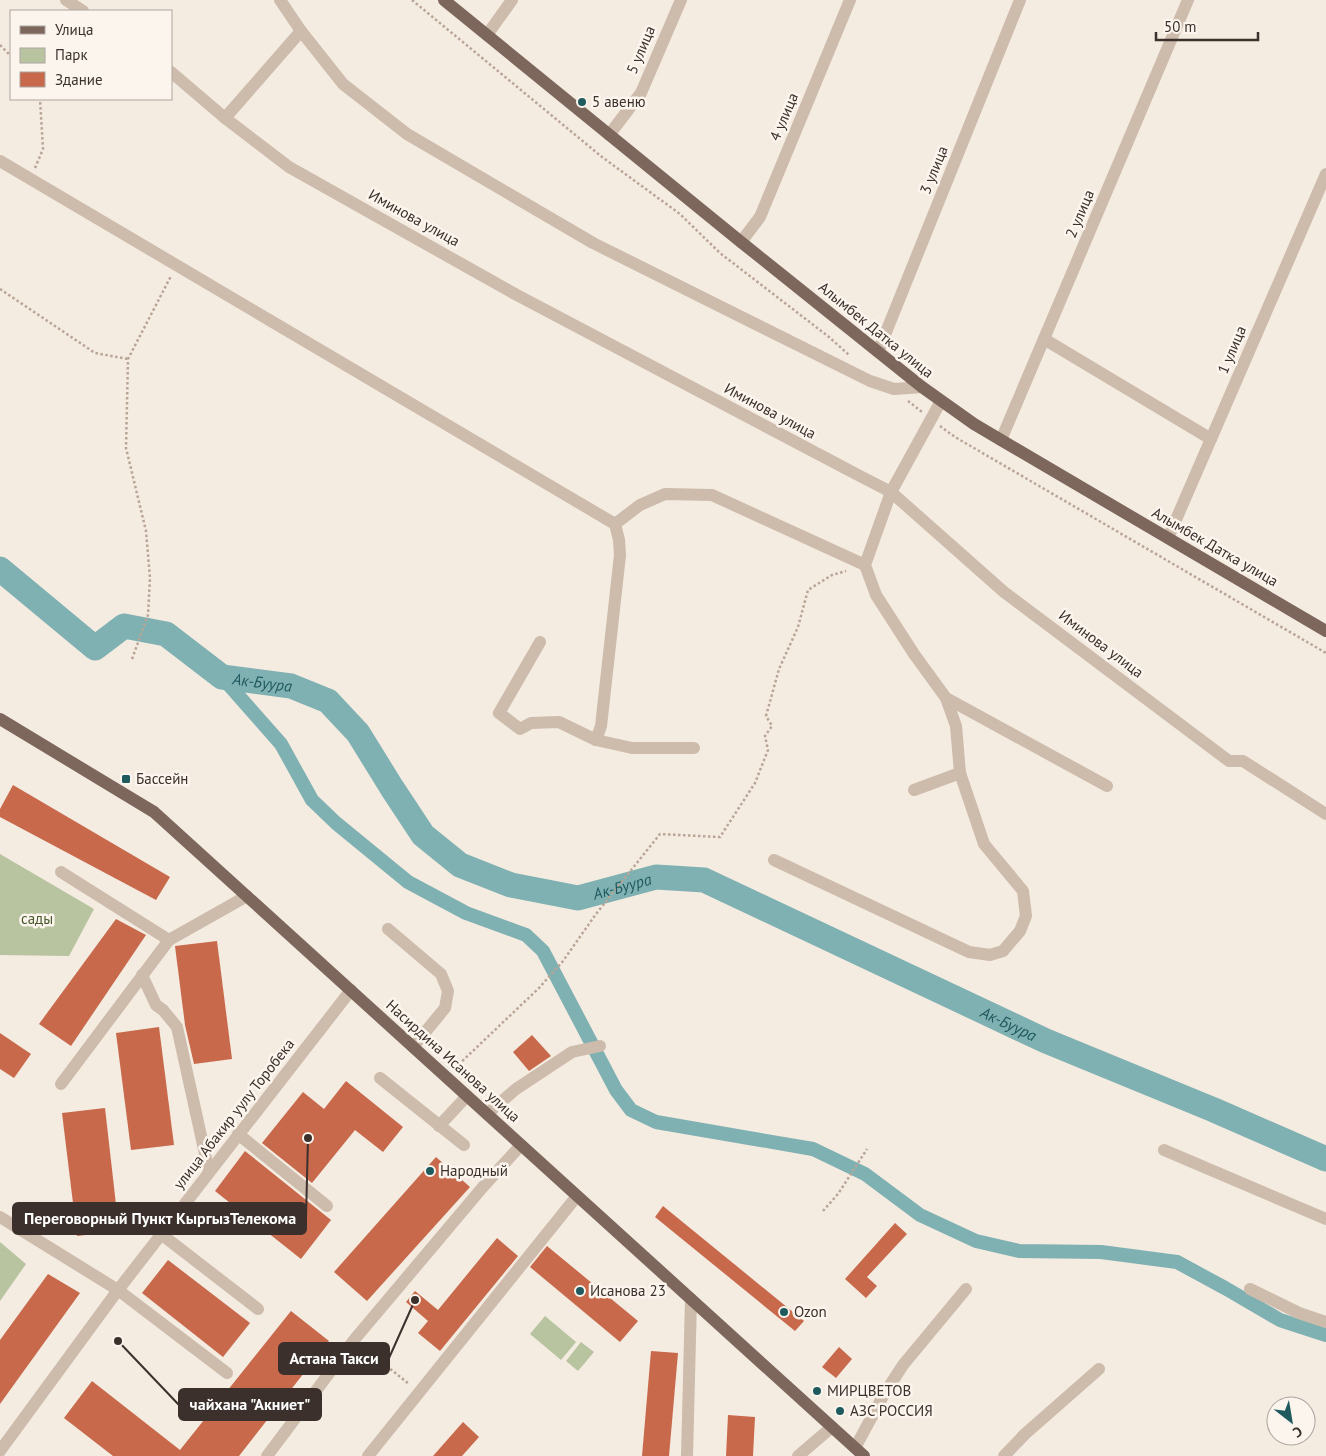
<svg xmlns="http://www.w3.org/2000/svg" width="1326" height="1456" font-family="'PT Sans',sans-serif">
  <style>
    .green { fill: #b8c4a0 }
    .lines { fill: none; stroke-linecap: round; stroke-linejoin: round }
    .canal { stroke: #7fb0b2; stroke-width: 14 }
    .river { stroke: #7fb0b2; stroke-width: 25 }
    .building { fill: #c8694b }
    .path { stroke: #b9a596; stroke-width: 2.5; stroke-dasharray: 2.5 2.5; stroke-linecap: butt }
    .minor { stroke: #cdbbac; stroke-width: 12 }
    .major { stroke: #7d675c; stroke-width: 12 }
    .poi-dot { fill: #1f5a5e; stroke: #fbf5ee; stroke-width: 2 }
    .labels { text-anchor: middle; stroke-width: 5; stroke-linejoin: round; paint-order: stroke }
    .street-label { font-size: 15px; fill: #3b302b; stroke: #fbf5ee }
    .poi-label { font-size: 15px; fill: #3b302b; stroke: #fbf5ee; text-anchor: start }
    .park-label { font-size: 15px; fill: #4a5a2e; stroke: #fbf5ee }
    .water-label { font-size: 16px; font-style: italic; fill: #1f5a5e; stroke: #fbf5ee }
    .leader { fill: none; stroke: #3b302b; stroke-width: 2 }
    .callout-dot { fill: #3b302b; stroke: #fbf5ee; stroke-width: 2 }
    .callout { fill: #3b302b; stroke: #3b302b; stroke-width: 2 }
    .callout-label { font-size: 16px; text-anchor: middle; font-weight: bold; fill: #fff }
  </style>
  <rect width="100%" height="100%" fill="#f4ebe1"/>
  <!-- green -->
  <g class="green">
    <path d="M0 854 94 909 69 956 0 955Z"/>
    <path d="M0 1242 26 1264 0 1301Z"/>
    <path d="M545 1316 576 1342 561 1360 530 1334Z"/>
    <path d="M581 1342 594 1352 578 1371 566 1361Z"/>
  </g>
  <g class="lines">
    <!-- canal -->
    <path class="canal" d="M222 677 281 744 312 800 336 823 408 882 466 913 526 935 543 951 616 1090 631 1110 656 1122 813 1149 865 1174 920 1215 976 1241 1019 1251 1101 1252 1177 1262 1225 1288 1280 1320 1326 1335"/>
    <!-- river -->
    <path class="river" id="s1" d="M0 569 95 648 124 626 166 634 222 677 291 686 328 701 358 733 392 788 423 835 460 865 511 885 578 898 656 877 704 880 1046 1041 1214 1110 1326 1159"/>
  </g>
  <!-- building -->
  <g class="building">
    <path d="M13 785 170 877 156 900 0 817V809Z"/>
    <path d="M116 919 146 935 71 1046 39 1024Z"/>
    <path d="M217 941 232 1059 194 1064 185 1025 175 946Z"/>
    <path d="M159 1027 174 1145 131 1150 116 1033Z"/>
    <path d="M0 1033 31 1054 14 1078 0 1069Z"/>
    <path d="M532 1035 551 1056 529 1071 513 1052Z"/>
    <path d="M346 1081 403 1127 383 1152 355 1130 312 1183 262 1143 303 1092 324 1109Z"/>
    <path d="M105 1108 119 1231 77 1236 62 1113Z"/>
    <path d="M245 1151 331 1220 301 1259 215 1191Z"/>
    <path d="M436 1157 470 1187 367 1301 334 1272Z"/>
    <path d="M663 1206 804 1321 795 1331 655 1217Z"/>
    <path d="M895 1223 907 1234 867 1277 877 1286 866 1298 845 1279Z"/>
    <path d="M497 1238 518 1256 440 1351 418 1333 428 1321 406 1302 415 1291 438 1310Z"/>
    <path d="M547 1246 638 1321 620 1342 530 1267Z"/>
    <path d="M168 1260 250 1323 223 1357 142 1293Z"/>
    <path d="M48 1274 80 1293 0 1404V1340Z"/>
    <path d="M291 1311 329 1341 239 1456H113L64 1418 92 1381 180 1450Z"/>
    <path d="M839 1347 852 1359 836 1378 822 1367Z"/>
    <path d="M651 1351 678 1353 669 1456H642Z"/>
    <path d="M728 1415 755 1417 753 1456H726Z"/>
    <path d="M463 1422 479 1437 462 1456H433Z"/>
  </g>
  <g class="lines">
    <!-- path -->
    <g class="path">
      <path d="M412 0 602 157 680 214 720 253 829 337 849 355"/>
      <path d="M0 45 11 56"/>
      <path d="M35 168 43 149 40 99"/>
      <path d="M0 289 95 353 128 359"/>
      <path d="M908 401 922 412"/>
      <path d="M940 426 955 437 1326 653"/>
      <path d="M132 659 148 615 150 578 146 531 126 448 128 359 171 276"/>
      <path d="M455 1068 539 988 563 961 596 914 660 834 720 837 755 783 768 750 765 736 772 726 766 716 779 669 798 627 808 590 832 575 846 571"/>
      <path d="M823 1211 838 1194 867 1149"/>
      <path d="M363 1347 409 1384"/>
    </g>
    <!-- minor -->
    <g class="minor">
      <path d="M66 0 83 11"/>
      <path d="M280 0 301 31 343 84 407 134 593 243 870 381 894 389 922 387"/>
      <path d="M487 35 512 0"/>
      <path d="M171 72 225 118 289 167 515 294 858 475 891 492 1004 592 1229 761H1243L1326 814"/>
      <path d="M225 118 301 31"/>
      <path d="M609 135 641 93 681 0"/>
      <path d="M0 161 615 524 640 505 665 494 712 495 865 565"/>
      <path d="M741 242 760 217 850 0"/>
      <path d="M1044 339 1211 439"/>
      <path d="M878 352 1020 0"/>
      <path d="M1001 440 1188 0"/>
      <path d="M1168 538 1326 174"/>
      <path d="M540 642 499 713 520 729 531 723 559 722 596 740 632 748H694"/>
      <path d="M946 698 1107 786"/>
      <path d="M596 740 601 726 620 555 619 540 615 524"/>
      <path d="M914 790 960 773"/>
      <path d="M774 860 969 952 990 955 1003 951 1020 931 1026 916 1023 891 984 844 960 773 956 726 946 698 914 654 876 595 865 565 891 492 941 401"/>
      <path d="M61 872 169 940"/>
      <path d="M388 929 441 974 448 991 445 1008 413 1047"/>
      <path d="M142 975 156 1005 163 1010 177 1027 209 1172"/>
      <path d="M380 1078 464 1145"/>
      <path d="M61 1084 169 940 247 896"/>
      <path d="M487 1114 516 1089 572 1052 600 1046"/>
      <path d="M439 1126 467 1096"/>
      <path d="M238 1134 327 1206"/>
      <path d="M1164 1150 1326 1219"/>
      <path d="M0 1217 118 1290 227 1373"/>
      <path d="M161 1234 258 1309"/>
      <path d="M1250 1289 1299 1313 1326 1322"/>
      <path d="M855 1448 883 1396 903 1365 966 1289"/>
      <path d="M0 1451 118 1290 351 990"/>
      <path d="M267 1456 354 1340 482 1188 521 1145"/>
      <path d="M368 1456 577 1196"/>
      <path d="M687 1456 691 1299"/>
      <path d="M798 1456 832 1427"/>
      <path d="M1004 1456 1025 1434 1099 1369"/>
    </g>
    <!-- major -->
    <g class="major">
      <path d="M444 0 741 242 922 387 974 424 1001 440 1326 631"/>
      <path d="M0 719 154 812 864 1456"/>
    </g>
  </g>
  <!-- markers -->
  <g class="poi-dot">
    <circle cx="582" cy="102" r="5"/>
    <rect x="121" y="774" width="10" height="10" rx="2.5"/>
    <circle cx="430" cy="1171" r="5"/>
    <circle cx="580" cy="1291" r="5"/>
    <circle cx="784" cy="1312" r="5"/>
    <circle cx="817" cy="1391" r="5"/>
    <circle cx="840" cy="1411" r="5"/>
  </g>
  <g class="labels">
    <!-- street labels -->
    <g class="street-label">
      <text transform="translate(641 50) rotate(-67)" y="5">5 улица</text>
      <text transform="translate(784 117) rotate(-67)" y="5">4 улица</text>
      <text transform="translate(934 170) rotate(-68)" y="5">3 улица</text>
      <text transform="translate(1080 214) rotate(-67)" y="5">2 улица</text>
      <text transform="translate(414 218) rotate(29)" y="5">Иминова улица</text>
      <text transform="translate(876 330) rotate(39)" y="5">Алымбек Датка улица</text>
      <text transform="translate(1232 350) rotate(-67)" y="5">1 улица</text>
      <text transform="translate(770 411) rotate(28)" y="5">Иминова улица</text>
      <text transform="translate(1215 547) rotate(30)" y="5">Алымбек Датка улица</text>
      <text transform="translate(1101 644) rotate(37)" y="5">Иминова улица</text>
      <text transform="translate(453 1061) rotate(42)" y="5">Насирдина Исанова улица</text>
      <text transform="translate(234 1114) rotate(-52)" y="5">улица Абакир уулу Торобека</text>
    </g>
    <!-- poi labels -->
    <g class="poi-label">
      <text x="592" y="107">5 авеню</text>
      <text x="136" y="784">Бассейн</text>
      <text x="440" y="1176">Народный</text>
      <text x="590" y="1296">Исанова 23</text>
      <text x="794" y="1317">Ozon</text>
      <text x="827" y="1396">МИРЦВЕТОВ</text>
      <text x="850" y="1416">АЗС РОССИЯ</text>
    </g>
    <!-- park labels -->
    <g class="park-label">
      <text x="37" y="924">сады</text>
    </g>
    <!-- water labels -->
    <g class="water-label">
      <text dy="6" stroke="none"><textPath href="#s1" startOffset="314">Ак-Буура</textPath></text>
      <text dy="6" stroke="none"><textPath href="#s1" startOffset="764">Ак-Буура</textPath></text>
      <text dy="6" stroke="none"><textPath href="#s1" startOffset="1184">Ак-Буура</textPath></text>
    </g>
  </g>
  <!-- callouts -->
  <path class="leader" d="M308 1138L306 1218M415 1300L389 1358M118 1341L179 1405"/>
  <g class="callout-dot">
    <circle cx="308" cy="1138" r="5"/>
    <circle cx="415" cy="1300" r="5"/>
    <circle cx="118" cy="1341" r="5"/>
  </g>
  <g class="callout">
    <rect x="13" y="1203" width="293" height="31" rx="5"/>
    <rect x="279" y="1343" width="110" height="31" rx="5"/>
    <rect x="179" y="1389" width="142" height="31" rx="5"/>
  </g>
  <g class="callout-label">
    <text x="160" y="1224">Переговорный Пункт КыргызТелекома</text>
    <text x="334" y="1364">Астана Такси</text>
    <text x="250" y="1410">чайхана "Акниет"</text>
  </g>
  <!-- legend -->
  <rect x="10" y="10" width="162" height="90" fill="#fbf5ee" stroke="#aea6a0"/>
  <rect x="20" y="26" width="25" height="8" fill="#7d675c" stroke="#aea6a0"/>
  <text x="55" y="35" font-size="15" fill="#3b302b">Улица</text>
  <rect x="20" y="48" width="25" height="15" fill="#b8c4a0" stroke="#aea6a0"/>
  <text x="55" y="60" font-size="15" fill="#3b302b">Парк</text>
  <rect x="20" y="72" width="25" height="15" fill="#c8694b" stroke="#aea6a0"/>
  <text x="55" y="85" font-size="15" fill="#3b302b">Здание</text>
  <!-- north arrow -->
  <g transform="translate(1291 1421) rotate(149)"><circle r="24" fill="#fbf5ee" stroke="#aea6a0"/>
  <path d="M0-4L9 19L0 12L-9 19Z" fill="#1f5a5e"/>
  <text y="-8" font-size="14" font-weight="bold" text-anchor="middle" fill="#3b302b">С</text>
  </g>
  <!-- scale -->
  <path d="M1156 32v8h102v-8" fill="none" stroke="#3b302b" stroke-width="2.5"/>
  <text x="1164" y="32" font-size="15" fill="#3b302b" stroke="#fbf5ee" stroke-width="4" paint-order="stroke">50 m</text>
</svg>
